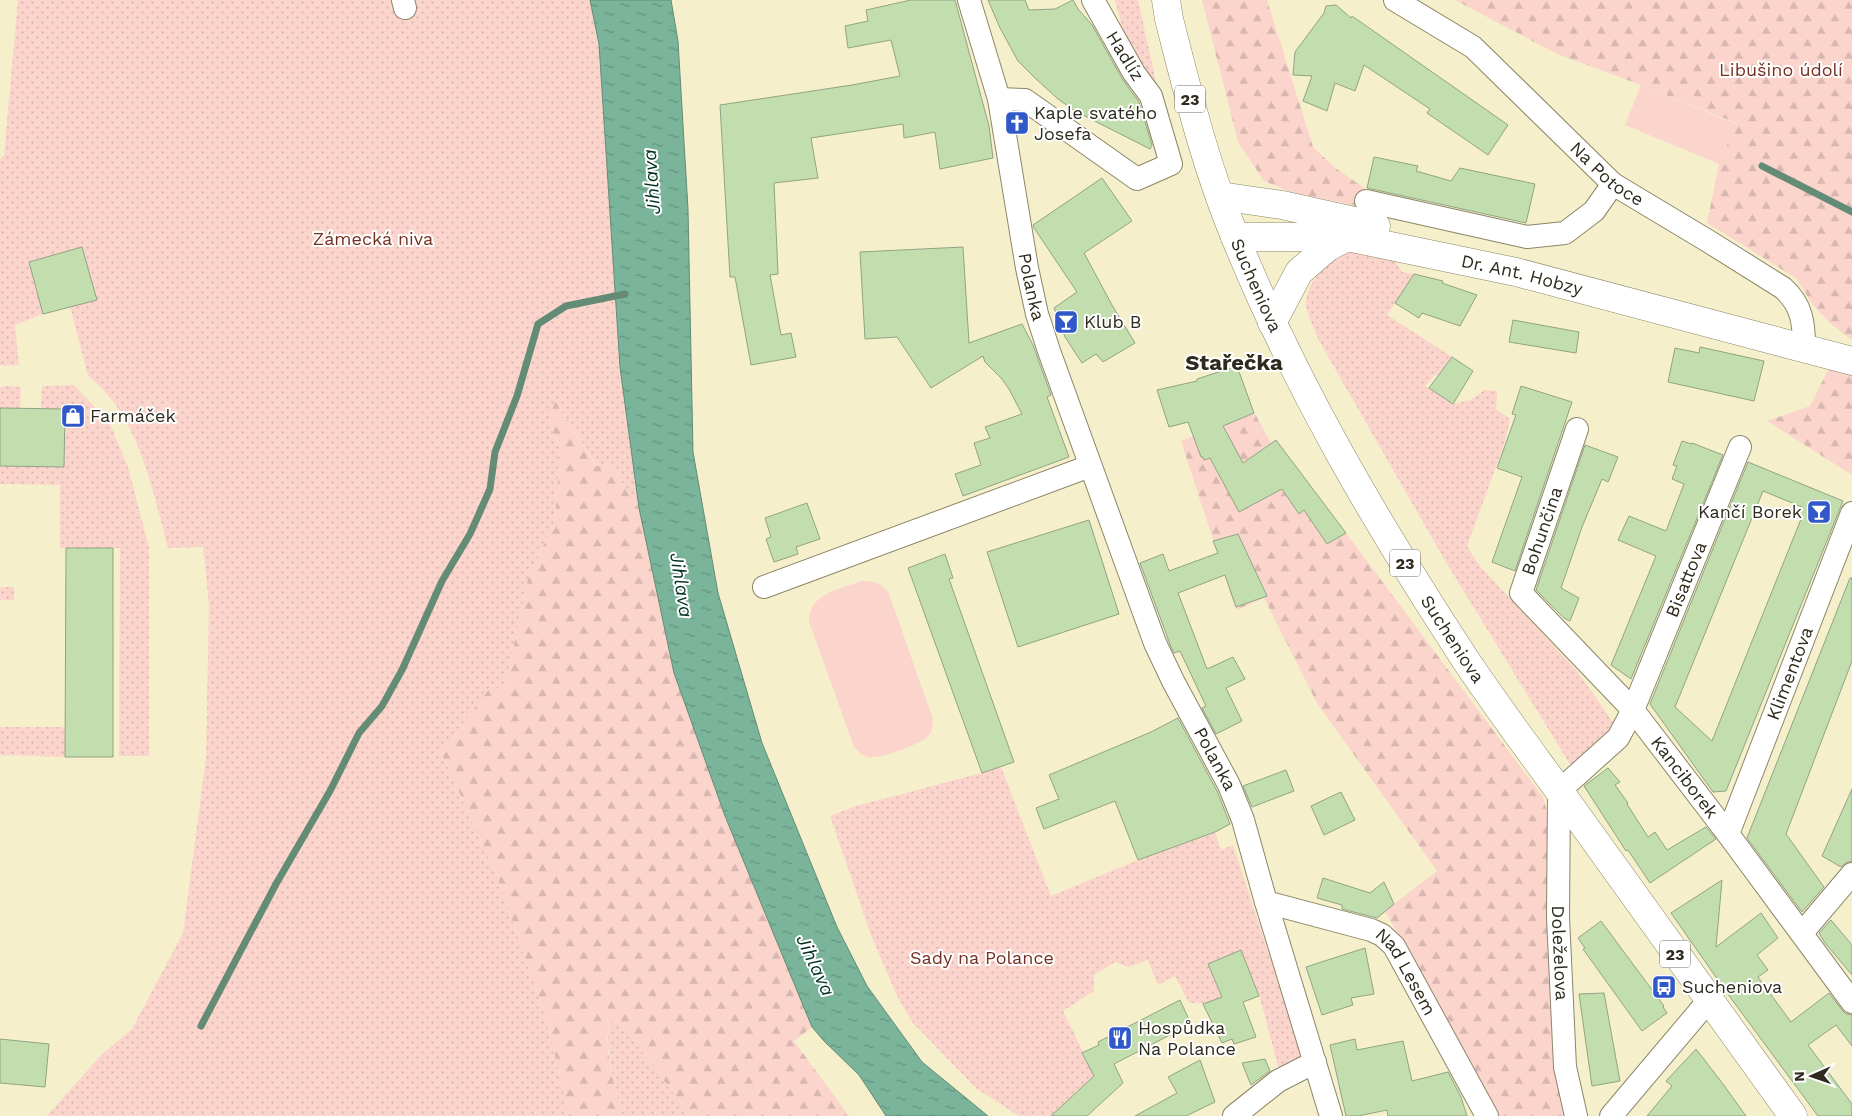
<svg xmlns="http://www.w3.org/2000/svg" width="1852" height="1116" font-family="'Work Sans',sans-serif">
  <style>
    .grass { fill: url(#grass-dots) }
    .forest { fill: url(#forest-firs) }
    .garden { fill: #fbd5cc }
    .water { fill: url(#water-ripples); stroke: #638b76 }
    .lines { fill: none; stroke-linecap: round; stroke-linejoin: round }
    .stream { stroke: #638b76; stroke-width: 7 }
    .building { fill: #c2deae; stroke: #91a385; fill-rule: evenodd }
    .minor-casing { stroke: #8c8666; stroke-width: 24 }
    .secondary-casing { stroke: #8c8666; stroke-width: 29 }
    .primary-casing { stroke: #8c8666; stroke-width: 29 }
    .minor { stroke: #fff; stroke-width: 22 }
    .secondary { stroke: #fff; stroke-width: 28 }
    .primary { stroke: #fff; stroke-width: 28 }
    .labels { text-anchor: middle; stroke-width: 4; stroke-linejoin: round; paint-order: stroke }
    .shield { fill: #fff; stroke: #6d6b62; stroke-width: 1 }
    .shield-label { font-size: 16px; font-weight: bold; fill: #2e2b1e }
    .street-label { font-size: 18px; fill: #2e2b1e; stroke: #fff }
    .park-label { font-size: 18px; fill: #763023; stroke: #fff }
    .poi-label { font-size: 18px; fill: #2e2b1e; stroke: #fff; text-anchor: start }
    .water-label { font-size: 19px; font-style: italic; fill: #032; stroke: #fff }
    .district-label { font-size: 22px; font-weight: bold; fill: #2e2b1e; stroke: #fff }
  </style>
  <defs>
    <pattern id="grass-dots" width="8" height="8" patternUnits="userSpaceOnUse" patternTransform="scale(1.25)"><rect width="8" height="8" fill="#fbd5cc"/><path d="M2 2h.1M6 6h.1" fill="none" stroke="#d7b7af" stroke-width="1.8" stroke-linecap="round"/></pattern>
    <pattern id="forest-firs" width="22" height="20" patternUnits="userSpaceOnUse" patternTransform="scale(1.25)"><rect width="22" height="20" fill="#fbd5cc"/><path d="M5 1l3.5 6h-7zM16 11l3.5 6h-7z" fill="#d7b7af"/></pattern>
    <pattern id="water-ripples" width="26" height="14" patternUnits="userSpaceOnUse" patternTransform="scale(1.25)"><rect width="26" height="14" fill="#7ab49b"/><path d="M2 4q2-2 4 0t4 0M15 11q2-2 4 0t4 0" fill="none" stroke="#64937e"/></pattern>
  </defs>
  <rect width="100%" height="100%" fill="#f6efcc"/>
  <!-- grass -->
  <g class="grass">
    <path d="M18 0H590L599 44 620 367 639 508 610 465 597 466 555 402 549 420 560 449 555 520 528 579 505 687 441 752 497 877 547 1021 569 1116H47L101 1055 132 1029 183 933 206 758 209 605 203 547 168 548C152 489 139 415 88 376L70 307 96 300 82 247 29 262 43 314 15 325 19 365 0 366V159L4 155Z"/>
    <path d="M1115 0H1138L1159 95 1124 33Z"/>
    <path d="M1348 251 1392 256 1402 272 1414 274 1387 315 1452 357 1437 376 1435 375 1425 386 1453 404 1471 400 1484 390 1497 391 1496 409 1510 419 1505 442 1467 546 1479 565 1577 671 1623 736 1574 771 1447 564 1319 341C1316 332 1306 313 1306 304 1307 278 1329 264 1348 251Z"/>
    <path d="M74 385 109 422 128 467 149 548V756H119L120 548H60V485L0 484V466H64L65 409H41L42 386Z"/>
    <path d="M7 386 21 387 20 408H0V387Z"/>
    <rect x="0" y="587" width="14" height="13"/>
    <path d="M0 727H65V757L0 755Z"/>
    <path d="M1001 767 1051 896 1138 860 1215 832 1221 850 1233 845 1303 1058 1279 1070 1259 994 1241 950 1208 964 1222 997 1205 1003H1189L1175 976 1158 985 1148 960 1129 967 1115 962 1094 975V991L1063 1011 1095 1076 1052 1116H1019L977 1089 912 1022 897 996 871 935 830 816 856 806 982 773Z"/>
    <path d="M609 1023H617C646 1050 665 1087 693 1116H622C615 1086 605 1053 609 1023Z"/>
  </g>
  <!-- forest -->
  <g class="forest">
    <path d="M1202 0H1267L1313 147 1334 167 1367 190 1375 210 1291 192 1264 181 1238 142Z"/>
    <path d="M1455 0H1852V340L1831 324 1813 305 1796 278 1707 223 1719 164 1736 123 1641 85 1557 54Z"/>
    <path d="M1830 366 1852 375V475L1767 421 1810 406Z"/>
    <path d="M555 401 596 466 610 465 639 508 674 673 725 816 812 1027 794 1041 849 1116H693C665 1087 646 1050 617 1023H609C603 1050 616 1089 622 1116H569L547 1021 497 877 441 752 490 688 505 687 528 579 555 520 560 449 549 420Z"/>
    <path d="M1254 412 1271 443 1263 449 1280 486 1298 513 1304 510 1327 544 1346 533 1543 797 1549 819 1553 1051 1568 1116H1499L1385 911 1437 871 1317 703 1264 598 1236 610 1181 441Z"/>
  </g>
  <!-- garden -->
  <g class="garden">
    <path d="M1641 85 1736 124 1719 164 1625 125Z"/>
    <path d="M861 581C875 581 881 582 889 594L933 719C933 726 932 733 927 737 919 745 877 760 867 757 862 755 857 751 854 747L809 622C809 593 838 590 861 581Z"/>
  </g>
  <!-- water -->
  <path class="water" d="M590 0H671L678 41 688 209 693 452 718 593 762 743 837 927 867 986 922 1062 988 1116H886L859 1075 824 1041 812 1027 725 816 674 673 639 508 620 367 599 44Z"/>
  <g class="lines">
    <!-- stream -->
    <g class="stream">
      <path d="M1762 166 1852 212"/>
      <path d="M201 1026 276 884 330 791 359 733 382 706 402 670 442 581 470 534 490 489 495 452 517 396 538 324 566 306 625 294"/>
    </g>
  </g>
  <!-- building -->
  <g class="building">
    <path d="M911 0H955L989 126 993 158 940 169 935 132 904 138 903 124 811 138 818 178 774 183 778 274 770 275 781 335 791 333 796 357 751 365 735 277H730L720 105 852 85 900 76 891 40 848 48 845 26 868 21 866 10Z"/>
    <path d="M988 0H1025L1029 10 1055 9 1073 0 1078 9 1092 25 1123 80 1139 102 1152 145 1150 149 1075 111 1058 99 1035 78 1018 61 1000 28Z"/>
    <path d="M1336 5 1351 18 1352 16 1508 125 1488 155 1427 113 1430 109 1364 65 1355 91 1335 83 1327 111 1303 101 1312 76 1293 75 1295 52 1324 13 1326 6Z"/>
    <path d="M1374 157 1418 166 1416 171 1451 181 1460 168 1535 184 1526 223 1367 188Z"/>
    <path d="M1102 178 1132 221 1084 253 1112 305 1135 343 1103 362 1096 354 1082 363 1065 337 1054 308 1077 292 1034 228 1033 225Z"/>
    <path d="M82 247 97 300 43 314 29 262Z"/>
    <path d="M963 247 969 343 1022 324 1033 345 1051 395 1047 397 1069 457 963 496 955 474 981 465 974 443 990 438 985 427 1022 414 1009 389 1001 378 985 362 983 356 931 388 897 337 865 339 860 252Z"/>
    <path d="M1414 274 1443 281 1442 283 1477 295 1460 326 1422 313 1419 318 1395 303Z"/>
    <path d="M1513 320 1579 332 1576 353 1509 342Z"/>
    <path d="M1700 347 1764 361 1754 401 1668 382 1675 348 1699 353Z"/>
    <path d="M1452 357 1473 371 1453 404 1429 388Z"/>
    <path d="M1237 366 1254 413 1223 426 1243 463 1276 440 1346 533 1327 544 1304 510 1299 514 1282 489 1239 512 1210 458 1204 460 1203 457H1201L1188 422 1169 427 1157 390 1197 381V379Z"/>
    <path d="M1521 386 1572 402 1515 571 1492 562 1522 477 1497 468 1516 415 1512 414Z"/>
    <path d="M0 408 65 409 64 467 0 466Z"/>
    <path d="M1682 441 1692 444V443L1723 455 1631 679 1611 665 1656 556 1618 540 1629 516 1666 531 1684 484 1672 479 1677 466 1673 465Z"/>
    <path d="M1585 445 1618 457 1608 482 1602 479 1582 527 1561 588 1579 598 1570 621 1564 618 1536 590Z"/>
    <path d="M1748 462 1843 501 1726 791 1713 792 1650 704ZM1763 491 1802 507 1797 518 1801 519 1712 741 1675 707Z"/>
    <path d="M807 503 820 539 796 547 798 554 774 562 766 539 771 537 765 518Z"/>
    <path d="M1089 520 1119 614 1018 647 987 552Z"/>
    <path d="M1238 534 1267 596 1236 607 1225 575 1178 593 1207 669 1233 657 1245 679 1226 688 1242 721 1216 734 1202 708 1206 706 1180 651 1174 653 1171 647 1140 563 1163 554 1169 571 1218 553 1213 541Z"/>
    <path d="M66 548H113V757H65Z"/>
    <path d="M945 554 953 578 949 579 1014 762 982 773 908 568Z"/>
    <path d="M1850 578H1852V661L1786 834 1824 887 1802 912 1747 838Z"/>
    <path d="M1178 718 1217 791 1230 824 1215 832 1138 860 1115 801 1044 829 1036 808 1059 799 1049 775 1151 732Z"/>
    <path d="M1608 768 1620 782 1615 785 1628 803 1627 804 1648 837 1655 832 1667 850 1706 827 1716 839 1650 883 1628 850 1626 851 1584 786Z"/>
    <path d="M1286 770 1294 791 1252 807 1243 786Z"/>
    <path d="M1852 789V861L1847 862 1841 867 1822 856Z"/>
    <path d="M1341 792 1355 820 1324 835 1311 806Z"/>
    <path d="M1323 878 1370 893 1384 882 1394 904 1377 918 1342 909V905L1317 898Z"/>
    <path d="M1722 880 1716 947 1761 913 1778 938 1757 955 1768 970 1758 977 1791 1022 1829 993 1842 1010 1846 1014 1852 1015V1046L1836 1025 1808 1045 1852 1104V1116H1818L1730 997 1671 913Z"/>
    <path d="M1831 920 1852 945V975L1825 943 1819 933Z"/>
    <path d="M1601 921 1664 1006 1663 1007 1667 1013 1642 1031 1583 949 1585 948 1578 938Z"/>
    <path d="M1365 948 1374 994 1351 998 1353 1005 1322 1015 1306 967Z"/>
    <path d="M1241 950 1259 996 1243 1002 1256 1037 1234 1044 1232 1039 1222 1043 1203 1004 1222 997 1208 964Z"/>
    <path d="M1604 993 1620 1081 1592 1086 1579 994Z"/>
    <path d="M1180 1000 1191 1024 1114 1064 1123 1083 1087 1116H1051L1094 1076 1082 1053 1099 1045 1098 1042Z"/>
    <path d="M0 1039 49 1044 45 1087 0 1083Z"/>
    <path d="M1355 1039 1357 1050 1403 1041 1412 1081 1448 1072 1461 1097 1467 1116H1388L1387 1110 1358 1116H1346L1330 1045Z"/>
    <path d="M1696 1049 1723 1084 1746 1116H1647L1672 1086 1666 1081Z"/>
    <path d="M1265 1059 1270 1071 1251 1085 1242 1063Z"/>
    <path d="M1200 1060 1215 1102 1186 1116H1135L1177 1093 1168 1077Z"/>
  </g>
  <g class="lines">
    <defs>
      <g id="minor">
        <path d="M403 0 405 8"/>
        <path id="s1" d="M969 0 999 99 1027 268 1037 314 1049 351 1155 643 1173 681 1229 785 1243 820 1266 902 1331 1116"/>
        <path id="s2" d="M1395 0 1473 47 1613 184 1708 241 1783 288C1802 305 1804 323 1804 347"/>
        <path d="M999 99 1025 100 1137 179 1171 164 1151 96 1134 73 1093 0"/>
        <path d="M1366 201 1527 237 1565 233 1594 211 1613 184"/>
        <path id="s3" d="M1577 429 1521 593 1633 710 1728 834 1852 1002"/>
        <path d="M764 587 1090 466"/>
        <path id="s4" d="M1559 791 1618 738 1633 710 1740 447"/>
        <path id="s5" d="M1559 791 1558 917 1565 1067 1576 1116"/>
        <path id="s6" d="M1728 834 1852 513"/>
        <path id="s7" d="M1266 902 1371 930 1382 935 1394 946 1487 1116"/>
        <path d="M1802 933 1852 874"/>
        <path d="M1234 1116 1278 1081 1315 1062"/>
        <path d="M1611 1116 1709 1000"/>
      </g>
      <g id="secondary">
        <path d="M1220 196 1282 205 1376 226"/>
        <path id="s8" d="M1235 237H1347L1516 272 1852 361"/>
        <path d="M1272 323 1299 272 1328 247 1347 237"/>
      </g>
      <g id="primary">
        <path id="s9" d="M1166 0 1169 19C1188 93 1206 168 1236 239 1297 389 1377 524 1465 659 1499 710 1537 760 1573 810 1646 912 1719 1014 1793 1116"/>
      </g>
    </defs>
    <!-- minor casing -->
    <use href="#minor" class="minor-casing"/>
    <!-- secondary casing -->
    <use href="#secondary" class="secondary-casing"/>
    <!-- primary casing -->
    <use href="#primary" class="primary-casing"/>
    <!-- minor -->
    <use href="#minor" class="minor"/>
    <!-- secondary -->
    <use href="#secondary" class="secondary"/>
    <!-- primary -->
    <use href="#primary" class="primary"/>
  </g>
  <!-- icons -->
  <defs>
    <symbol id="church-square" viewBox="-11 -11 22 22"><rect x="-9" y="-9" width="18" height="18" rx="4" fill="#3058c8" stroke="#fff"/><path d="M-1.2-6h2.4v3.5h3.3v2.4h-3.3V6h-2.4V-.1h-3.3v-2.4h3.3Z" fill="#fff"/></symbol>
    <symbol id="bar-square" viewBox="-11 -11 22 22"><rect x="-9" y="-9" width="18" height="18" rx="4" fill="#3058c8" stroke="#fff"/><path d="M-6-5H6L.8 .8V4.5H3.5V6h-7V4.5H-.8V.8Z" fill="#fff"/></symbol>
    <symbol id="shop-square" viewBox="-11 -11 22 22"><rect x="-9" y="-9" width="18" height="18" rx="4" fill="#3058c8" stroke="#fff"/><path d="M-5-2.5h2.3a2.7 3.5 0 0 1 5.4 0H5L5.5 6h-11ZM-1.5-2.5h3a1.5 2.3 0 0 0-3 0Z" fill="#fff"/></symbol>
    <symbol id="bus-square" viewBox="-11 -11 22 22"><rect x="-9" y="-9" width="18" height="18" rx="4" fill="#3058c8" stroke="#fff"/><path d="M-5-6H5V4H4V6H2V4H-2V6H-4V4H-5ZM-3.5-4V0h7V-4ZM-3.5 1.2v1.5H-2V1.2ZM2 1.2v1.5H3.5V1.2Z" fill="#fff"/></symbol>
    <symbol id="restaurant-square" viewBox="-11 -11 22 22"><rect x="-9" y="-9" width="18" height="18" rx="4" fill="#3058c8" stroke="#fff"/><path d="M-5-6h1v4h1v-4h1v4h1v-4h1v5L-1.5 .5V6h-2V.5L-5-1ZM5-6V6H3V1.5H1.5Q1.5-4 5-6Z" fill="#fff"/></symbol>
  </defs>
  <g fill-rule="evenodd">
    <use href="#church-square" x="1003" y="109" width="28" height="28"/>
    <use href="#bar-square" x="1052" y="308" width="28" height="28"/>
    <use href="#shop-square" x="59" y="402" width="28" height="28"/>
    <use href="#bar-square" x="1805" y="498" width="28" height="28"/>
    <use href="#bus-square" x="1650" y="973" width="28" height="28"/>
    <use href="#restaurant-square" x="1106" y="1024" width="28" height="28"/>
  </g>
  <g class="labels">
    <!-- shield labels -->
    <g class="shield">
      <rect x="1175" y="85.5" width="30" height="27" rx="4"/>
      <rect x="1390" y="549.5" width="30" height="27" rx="4"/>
      <rect x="1660" y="940.5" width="30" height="27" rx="4"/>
    </g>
    <g class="shield-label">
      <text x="1190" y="105">23</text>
      <text x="1405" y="569">23</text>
      <text x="1675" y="960">23</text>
    </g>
    <!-- street labels -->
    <g class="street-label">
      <text transform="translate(1125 56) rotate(58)" y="6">Hadlíz</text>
      <text dy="6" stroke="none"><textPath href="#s2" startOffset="276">Na Potoce</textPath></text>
      <text dy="6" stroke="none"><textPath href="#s8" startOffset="291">Dr. Ant. Hobzy</textPath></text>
      <text dy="6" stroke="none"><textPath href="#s1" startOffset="294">Polanka</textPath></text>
      <text dy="6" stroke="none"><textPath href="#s9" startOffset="300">Sucheniova</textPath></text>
      <text transform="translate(1542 531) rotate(-71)" y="6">Bohunčina</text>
      <text dy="6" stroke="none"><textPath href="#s4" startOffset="252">Bisattova</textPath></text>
      <text dy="6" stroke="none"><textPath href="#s9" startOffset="705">Sucheniova</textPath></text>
      <text dy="6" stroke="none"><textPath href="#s6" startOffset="172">Klimentova</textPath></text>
      <text dy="6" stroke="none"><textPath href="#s1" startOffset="802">Polanka</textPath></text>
      <text dy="6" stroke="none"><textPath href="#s3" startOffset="420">Kanciborek</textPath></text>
      <text dy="6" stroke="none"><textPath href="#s5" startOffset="162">Doleželova</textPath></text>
      <text dy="6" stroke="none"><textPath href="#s7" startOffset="165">Nad Lesem</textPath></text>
    </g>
    <!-- park labels -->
    <g class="park-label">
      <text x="1781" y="76">Libušino údolí</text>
      <text x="373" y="245">Zámecká niva</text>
      <text x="982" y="964">Sady na Polance</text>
    </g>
    <!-- poi labels -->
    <g class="poi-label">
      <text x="1034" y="119">Kaple svatého<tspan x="1034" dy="21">Josefa</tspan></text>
      <text x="1084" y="328">Klub B</text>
      <text x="90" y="422">Farmáček</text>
      <text x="1802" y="518" text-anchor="end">Kančí Borek</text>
      <text x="1682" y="993">Sucheniova</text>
      <text x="1138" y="1034">Hospůdka<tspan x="1138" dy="21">Na Polance</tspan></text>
    </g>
    <!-- water labels -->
    <g class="water-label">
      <text transform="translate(651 182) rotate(-94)" y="7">Jihlava</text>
      <text transform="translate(682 585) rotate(81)" y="7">Jihlava</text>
      <text transform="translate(816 965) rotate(65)" y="7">Jihlava</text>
    </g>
    <!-- district labels -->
    <g class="district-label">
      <text x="1234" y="370">Stařečka</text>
    </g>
  </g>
  <!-- north arrow -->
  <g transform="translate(1812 1076) rotate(268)" stroke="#ffffff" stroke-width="4" paint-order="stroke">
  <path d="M0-4L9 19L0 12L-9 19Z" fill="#2e2b1e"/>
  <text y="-8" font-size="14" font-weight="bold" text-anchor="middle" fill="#2e2b1e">N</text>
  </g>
</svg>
